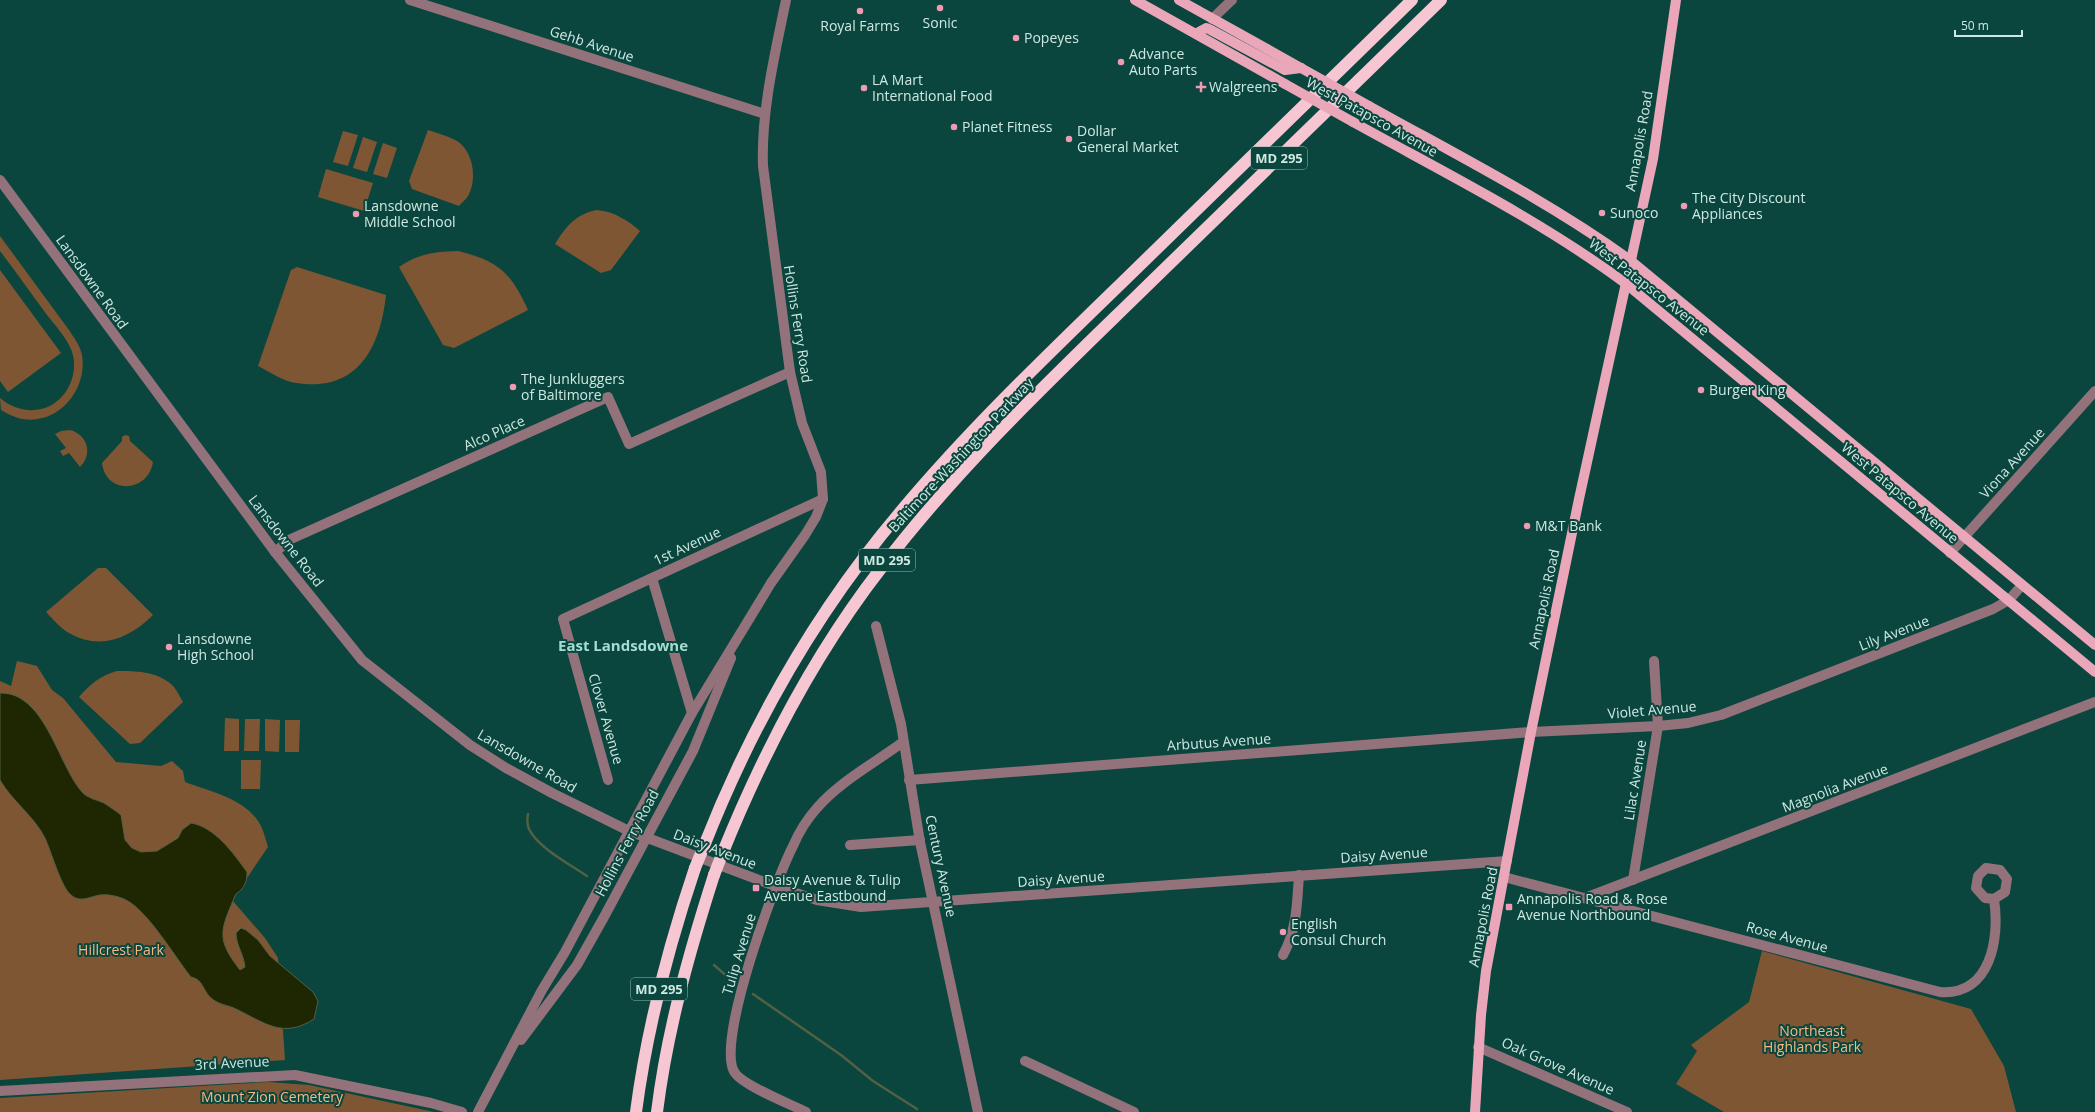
<svg xmlns="http://www.w3.org/2000/svg" width="2095" height="1112" font-family="'Open Sans',sans-serif">
  <style>
    .green { fill: #7e5633 }
    .water { fill: #1e2602; stroke: #526045 }
    .lines { fill: none; stroke-linecap: round; stroke-linejoin: round }
    .stream { stroke: #526045; stroke-width: 2.5 }
    .minor { stroke: #93727b; stroke-width: 10 }
    .major { stroke: #e9a7b9; stroke-width: 10 }
    .highway { stroke: #f7c6d3; stroke-width: 12 }
    .major-bridge { stroke: #e9a7b9; stroke-width: 10 }
    .highway-bridge { stroke: #f7c6d3; stroke-width: 12 }
    .poi-dot { fill: #f19ab3; stroke: #0a463d; stroke-width: 1.5 }
    .labels { text-anchor: middle; stroke-width: 4; stroke-linejoin: round; paint-order: stroke }
    .shield { fill: #0a463d; stroke: #92b7b0; stroke-width: 1 }
    .shield-label { font-size: 13px; font-weight: bold; fill: #cde8e2 }
    .poi-label { font-size: 14px; fill: #cde8e2; stroke: #0a463d; text-anchor: start }
    .street-label { font-size: 14px; fill: #cde8e2; stroke: #0a463d }
    .park-label { font-size: 14px; fill: #f7b883; stroke: #0a463d }
    .neighbourhood-label { font-size: 15px; font-weight: bold; fill: #a5ddd2; stroke: #0a463d }
  </style>
  <rect width="100%" height="100%" fill="#0a463d"/>
  <!-- green -->
  <g class="green">
    <path d="M428 130C437 133 448 136 457 141 473 151 477 178 469 194 467 199 462 202 459 206L412 189 409 181Z"/>
    <path d="M343 131 358 135 348 166 333 162Z"/>
    <path d="M363 137 377 142 367 172 353 168Z"/>
    <path d="M383 143 397 148 387 178 373 174Z"/>
    <path d="M326 169 373 183 364 211 318 197Z"/>
    <path d="M597 210C615 212 627 220 640 231L611 270 601 273 555 244C566 226 576 214 597 210Z"/>
    <path d="M0 236 69 330C74 338 80 345 82 355 88 391 56 428 18 418 12 416 6 413 1 410L0 398C13 409 29 413 45 408 69 400 81 369 70 347 65 336 55 325 47 315 31 293 16 272 0 251Z"/>
    <path d="M458 251C499 261 511 273 528 310L454 348 443 345 399 267C420 253 434 252 458 251Z"/>
    <path d="M297 267 386 295C380 351 355 395 291 382 280 379 268 371 258 366L291 270Z"/>
    <path d="M0 270 61 353 8 392 0 381Z"/>
    <path d="M70 430C88 435 93 454 80 467L69 453 63 456 60 451 66 448 55 434 61 431Z"/>
    <path d="M125 435 129 436 130 441 153 462C148 493 106 495 102 463L122 441V437Z"/>
    <path d="M98 568H106L153 615C130 638 100 651 69 633 60 628 53 619 46 612Z"/>
    <path d="M17 661 37 666 52 690 63 698 116 762 161 766 172 761 183 771 185 782C212 792 247 799 261 826 264 832 266 841 268 847L232 900 265 938 278 958 285 1060 0 1080V681L11 686Z"/>
    <path d="M117 671C135 671 156 671 171 684 176 688 180 697 183 702L140 743 130 744 79 697C90 684 100 676 117 671Z"/>
    <path d="M225 718 239 719V751H224Z"/>
    <path d="M245 719H260L259 751H244Z"/>
    <path d="M265 719 280 720 279 752 265 751Z"/>
    <path d="M285 720H300L299 752H285Z"/>
    <path d="M241 760H261L260 789H241Z"/>
    <path d="M1762 951 1971 1009 2004 1066 2016 1112H1724L1676 1084 1697 1051 1691 1045 1749 1002Z"/>
    <path d="M268 1082 309 1085 434 1112H0V1098Z"/>
  </g>
  <!-- water -->
  <path class="water" d="M0 693C45 692 58 765 82 792 87 798 97 800 104 803 110 807 116 811 121 815L125 840 132 848 141 852 157 851 178 838 182 830 191 823C215 827 234 854 247 872 247 879 246 884 241 890 239 892 236 893 235 896 220 931 216 939 240 970L245 967C244 955 236 945 236 933L241 928 246 930 258 940 270 956 313 992 318 1001 314 1019C283 1039 265 1023 236 1009 228 1005 219 1005 211 998 203 991 203 979 191 977 174 956 147 909 124 899 117 896 107 894 100 895 88 897 79 904 69 893 60 883 51 851 45 838 34 816 12 801 0 780Z"/>
  <g class="lines">
    <!-- stream -->
    <g class="stream">
      <path d="M528 814C527 819 527 824 529 829 537 847 571 865 587 876"/>
      <path d="M714 965 730 979"/>
      <path d="M753 994 841 1055 873 1081 917 1109"/>
    </g>
    <!-- minor -->
    <g class="minor">
      <path d="M410 0 765 114"/>
      <path d="M1212 19 1232 0"/>
      <path d="M0 180 275 552 362 660 470 745 506 768 552 793 629 831 775 886 817 900 861 907 1507 861"/>
      <path d="M275 552 291 539 608 397 629 444 790 372"/>
      <path d="M1950 553 2095 391"/>
      <path d="M652 578 692 713"/>
      <path d="M876 626 901 724 920 842 978 1112"/>
      <path d="M608 780 563 619 823 499"/>
      <path d="M909 780 1531 732 1658 726 1688 723 1721 715 1993 609 2009 600 2022 585"/>
      <path d="M850 845 920 840"/>
      <path d="M1504 877 1940 992C1991 996 2000 938 1994 899L2005 892 2007 879 2000 870 1986 868 1978 876 1976 888 1985 898 1994 899"/>
      <path d="M1633 880 1658 726 1654 661"/>
      <path d="M1585 898 2095 702"/>
      <path d="M1283 955C1297 930 1297 903 1299 875"/>
      <path d="M521 1040 577 965 604 917 693 751 731 658"/>
      <path d="M1478 1047 1627 1112"/>
      <path d="M1025 1061 1134 1112"/>
      <path d="M0 1091 295 1075 431 1103 462 1112"/>
      <path d="M478 1112 542 990 565 952 692 713 771 583 805 535 816 517 823 499 821 472 802 423 790 372 763 166C761 111 775 54 786 0"/>
      <path d="M806 1112C790 1104 744 1086 735 1073 714 1045 776 879 793 846 799 832 807 819 817 808 839 782 876 762 903 742"/>
    </g>
    <!-- major -->
    <g class="major">
      <path d="M1135 0 1285 84"/>
      <path d="M1179 0 1301 68"/>
      <path d="M1197 33 1206 28 1209 29 1285 70 1301 68"/>
      <path d="M1369 106C1457 155 1548 201 1630 260L2095 645"/>
      <path d="M1353 122C1445 173 1540 220 1625 283L2095 672"/>
      <path d="M1475 1112 1481 1015 1486 971 1531 732 1579 499 1653 159 1676 0"/>
    </g>
    <!-- highway -->
    <g class="highway">
      <path d="M704 846C752 724 817 610 902 510 974 424 1056 347 1136 269 1228 180 1320 90 1412 0"/>
      <path d="M723 852C764 751 815 653 882 567 962 462 1059 372 1153 280 1249 187 1345 93 1441 0"/>
      <path d="M636 1112C647 1028 668 948 695 868"/>
      <path d="M657 1112C667 1031 689 953 714 875"/>
    </g>
    <!-- major-bridge -->
    <g class="major-bridge">
      <path d="M1301 68 1369 106"/>
      <path d="M1285 84 1353 122"/>
    </g>
    <!-- highway-bridge -->
    <g class="highway-bridge">
      <path d="M695 868 704 846"/>
      <path d="M714 875 723 852"/>
    </g>
  </g>
  <!-- markers -->
  <g class="poi-dot">
    <circle cx="940" cy="8" r="4"/>
    <circle cx="860" cy="11" r="4"/>
    <circle cx="1016" cy="38" r="4"/>
    <circle cx="1121" cy="62" r="4"/>
    <path d="M1199 81h4v4h4v4h-4v4h-4v-4h-4v-4h4z"/>
    <circle cx="864" cy="88" r="4"/>
    <circle cx="954" cy="127" r="4"/>
    <circle cx="1069" cy="139" r="4"/>
    <circle cx="1684" cy="206" r="4"/>
    <circle cx="1602" cy="213" r="4"/>
    <circle cx="356" cy="214" r="4"/>
    <circle cx="513" cy="387" r="4"/>
    <circle cx="1701" cy="390" r="4"/>
    <circle cx="1527" cy="526" r="4"/>
    <circle cx="169" cy="647" r="4"/>
    <rect x="752" y="884" width="8" height="8" rx="2"/>
    <rect x="1505" y="903" width="8" height="8" rx="2"/>
    <circle cx="1283" cy="932" r="4"/>
  </g>
  <g class="labels">
    <!-- shield labels -->
    <g class="shield">
      <rect x="1251" y="147" width="56" height="22" rx="3"/>
      <rect x="859" y="549" width="56" height="22" rx="3"/>
      <rect x="631" y="978" width="56" height="22" rx="3"/>
    </g>
    <g class="shield-label">
      <text x="1279" y="163">MD 295</text>
      <text x="887" y="565">MD 295</text>
      <text x="659" y="994">MD 295</text>
    </g>
    <!-- poi labels -->
    <g class="poi-label">
      <text x="940" y="28" text-anchor="middle">Sonic</text>
      <text x="860" y="31" text-anchor="middle">Royal Farms</text>
      <text x="1024" y="43">Popeyes</text>
      <text x="1129" y="59">Advance<tspan x="1129" dy="16">Auto Parts</tspan></text>
      <text x="872" y="85">LA Mart<tspan x="872" dy="16">International Food</tspan></text>
      <text x="1209" y="92">Walgreens</text>
      <text x="962" y="132">Planet Fitness</text>
      <text x="1077" y="136">Dollar<tspan x="1077" dy="16">General Market</tspan></text>
      <text x="1692" y="203">The City Discount<tspan x="1692" dy="16">Appliances</tspan></text>
      <text x="364" y="211">Lansdowne<tspan x="364" dy="16">Middle School</tspan></text>
      <text x="1610" y="218">Sunoco</text>
      <text x="521" y="384">The Junkluggers<tspan x="521" dy="16">of Baltimore</tspan></text>
      <text x="1709" y="395">Burger King</text>
      <text x="1535" y="531">M&amp;T Bank</text>
      <text x="177" y="644">Lansdowne<tspan x="177" dy="16">High School</tspan></text>
      <text x="764" y="885">Daisy Avenue &amp; Tulip<tspan x="764" dy="16">Avenue Eastbound</tspan></text>
      <text x="1517" y="904">Annapolis Road &amp; Rose<tspan x="1517" dy="16">Avenue Northbound</tspan></text>
      <text x="1291" y="929">English<tspan x="1291" dy="16">Consul Church</tspan></text>
    </g>
    <!-- street labels -->
    <g class="street-label">
      <text transform="translate(592 44) rotate(18)" y="5">Gehb Avenue</text>
      <text transform="translate(1372 117) rotate(29)" y="5">West Patapsco Avenue</text>
      <text transform="translate(1639 141) rotate(-80)" y="5">Annapolis Road</text>
      <text transform="translate(92 282) rotate(54)" y="5">Lansdowne Road</text>
      <text transform="translate(1649 287) rotate(38)" y="5">West Patapsco Avenue</text>
      <text transform="translate(798 324) rotate(81)" y="5">Hollins Ferry Road</text>
      <text transform="translate(494 433) rotate(-24)" y="5">Alco Place</text>
      <text transform="translate(961 455) rotate(-47)" y="5">Baltimore-Washington Parkway</text>
      <text transform="translate(2012 463) rotate(-48)" y="5">Viona Avenue</text>
      <text transform="translate(1900 493) rotate(40)" y="5">West Patapsco Avenue</text>
      <text transform="translate(286 541) rotate(52)" y="5">Lansdowne Road</text>
      <text transform="translate(687 546) rotate(-25)" y="5">1st Avenue</text>
      <text transform="translate(1544 599) rotate(-78)" y="5">Annapolis Road</text>
      <text transform="translate(1894 633) rotate(-21)" y="5">Lily Avenue</text>
      <text transform="translate(1652 710) rotate(-5)" y="5">Violet Avenue</text>
      <text transform="translate(606 719) rotate(74)" y="5">Clover Avenue</text>
      <text transform="translate(1219 742) rotate(-4)" y="5">Arbutus Avenue</text>
      <text transform="translate(527 761) rotate(30)" y="5">Lansdowne Road</text>
      <text transform="translate(1635 780) rotate(-81)" y="5">Lilac Avenue</text>
      <text transform="translate(1835 788) rotate(-21)" y="5">Magnolia Avenue</text>
      <text transform="translate(627 843) rotate(-62)" y="5">Hollins Ferry Road</text>
      <text transform="translate(715 849) rotate(21)" y="5">Daisy Avenue</text>
      <text transform="translate(1384 855) rotate(-4)" y="5">Daisy Avenue</text>
      <text transform="translate(941 866) rotate(78)" y="5">Century Avenue</text>
      <text transform="translate(1061 879) rotate(-4)" y="5">Daisy Avenue</text>
      <text transform="translate(1483 917) rotate(-79)" y="5">Annapolis Road</text>
      <text transform="translate(1787 937) rotate(15)" y="5">Rose Avenue</text>
      <text transform="translate(739 954) rotate(-73)" y="5">Tulip Avenue</text>
      <text transform="translate(232 1063) rotate(-3)" y="5">3rd Avenue</text>
      <text transform="translate(1558 1066) rotate(24)" y="5">Oak Grove Avenue</text>
    </g>
    <!-- park labels -->
    <g class="park-label">
      <text x="121" y="955">Hillcrest Park</text>
      <text x="1812" y="1036">Northeast<tspan x="1812" dy="16">Highlands Park</tspan></text>
      <text x="272" y="1102">Mount Zion Cemetery</text>
    </g>
    <!-- neighbourhood labels -->
    <g class="neighbourhood-label">
      <text x="623" y="651">East Landsdowne</text>
    </g>
  </g>
  <!-- scale -->
  <path d="M1955 30v6h67v-6" fill="none" stroke="#cde8e2" stroke-width="2"/>
  <text x="1961" y="30" font-size="12" fill="#cde8e2" stroke="#0a463d" stroke-width="3" paint-order="stroke">50 m</text>
</svg>
